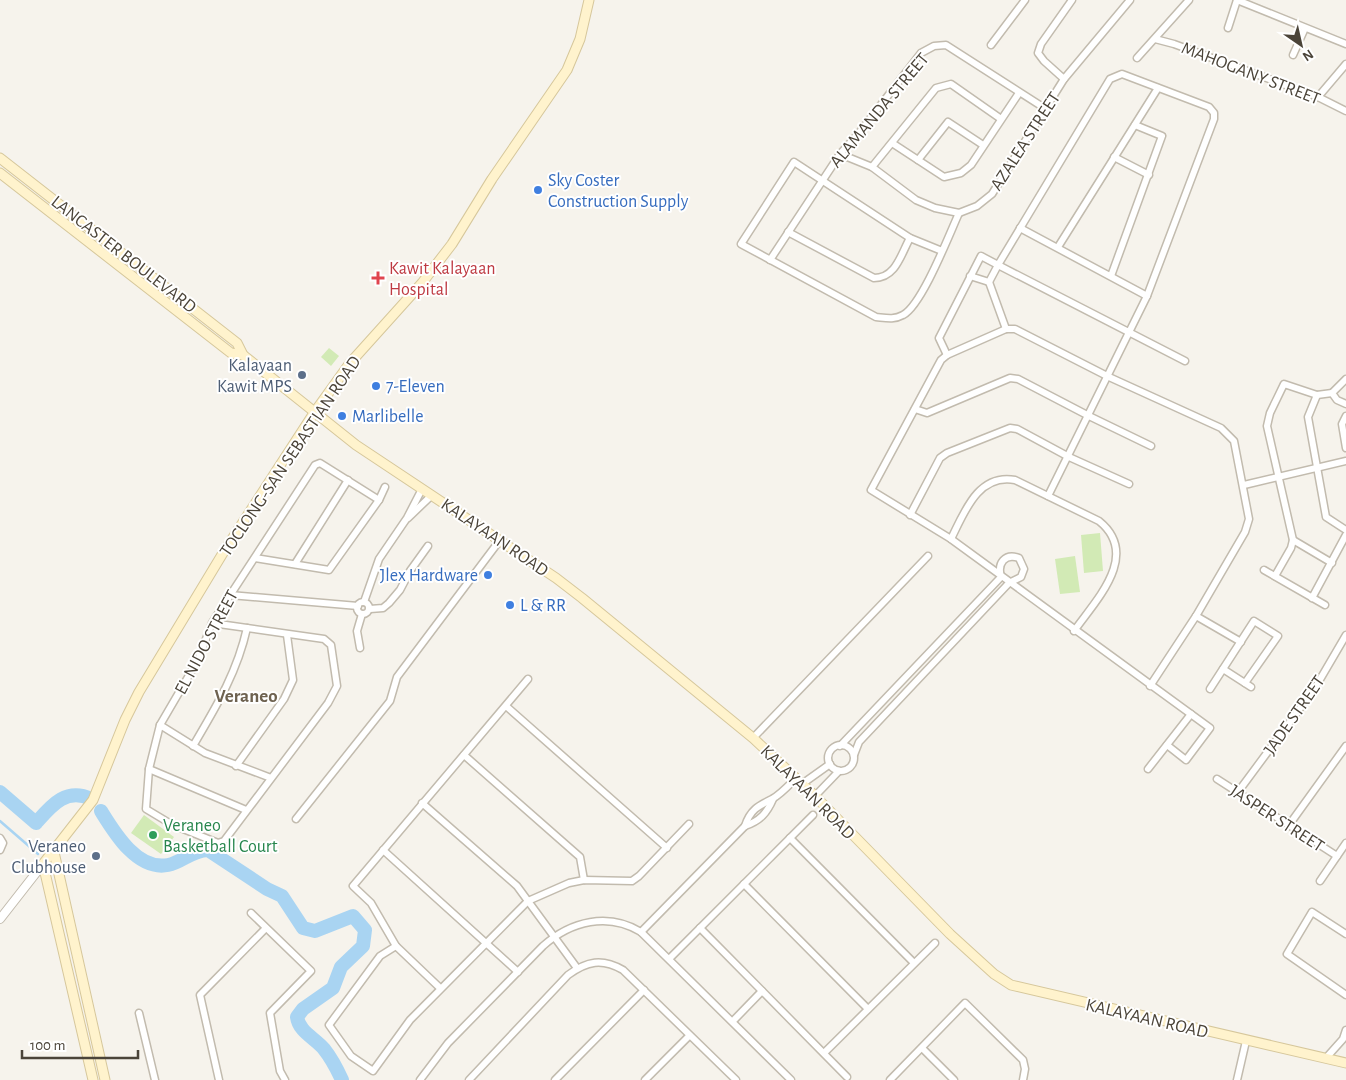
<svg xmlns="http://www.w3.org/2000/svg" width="1346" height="1080" font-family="'Alegreya Sans',sans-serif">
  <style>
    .green { fill: #d2eab5 }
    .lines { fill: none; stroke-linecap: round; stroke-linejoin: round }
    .stream { stroke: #a9d4f2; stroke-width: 2.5 }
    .river { stroke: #a9d4f2; stroke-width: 14 }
    .minor-casing { stroke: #c2bbae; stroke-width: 9 }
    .tertiary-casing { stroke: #c2bbae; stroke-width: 10 }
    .secondary-casing { stroke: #d6c79b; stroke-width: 11 }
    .minor { stroke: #fff; stroke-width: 6 }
    .tertiary { stroke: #fff; stroke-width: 8 }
    .secondary { stroke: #fff3cd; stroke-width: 9 }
    .shop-dot { fill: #3f7fe0; stroke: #fff; stroke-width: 2 }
    .health-dot { fill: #e0444e; stroke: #fff; stroke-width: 2 }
    .service-dot { fill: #5c6f8a; stroke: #fff; stroke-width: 2 }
    .leisure-dot { fill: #2e9e5b; stroke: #fff; stroke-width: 2 }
    .labels { text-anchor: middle; stroke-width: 4; stroke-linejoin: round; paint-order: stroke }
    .street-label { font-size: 18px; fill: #4b4439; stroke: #fff }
    .shop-label { font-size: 18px; fill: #366cbe; stroke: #fff; text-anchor: start }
    .health-label { font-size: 18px; fill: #be3a42; stroke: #fff; text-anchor: start }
    .service-label { font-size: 18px; fill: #4e5e75; stroke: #fff; text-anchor: end }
    .leisure-label { font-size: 18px; fill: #27864d; stroke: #fff; text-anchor: start }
    .neighbourhood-label { font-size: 19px; font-weight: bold; fill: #6e6250; stroke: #fff }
  </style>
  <rect width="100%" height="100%" fill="#f6f3ec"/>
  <!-- green -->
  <g class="green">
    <path d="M329 348 339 356 331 366 321 357Z"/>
    <path d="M1100 533 1103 571 1084 573 1081 535Z"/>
    <path d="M1075 556 1080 592 1060 594 1055 559Z"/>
    <path d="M144 815 174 837 161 854 131 833Z"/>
  </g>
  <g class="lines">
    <!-- stream -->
    <path class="stream" d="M0 821 38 854"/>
    <!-- river -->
    <g class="river">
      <path d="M0 792 36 823C51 806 66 787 91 799"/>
      <path d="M101 811C114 832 137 871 168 865 183 862 190 851 208 850L267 889 282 896 303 928 315 931 353 916 365 930 363 946 341 967 333 988 303 1009 297 1017C299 1032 315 1038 324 1049 332 1059 337 1069 342 1080"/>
    </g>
    <defs>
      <g id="minor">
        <path d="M1237 0 1346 44"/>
        <path d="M1228 28 1237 0"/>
        <path d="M1155 39 1174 44 1318 97 1346 111"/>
        <path d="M991 45 1025 0"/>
        <path d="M1293 55 1305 28"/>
        <path d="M1137 58 1189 0"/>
        <path d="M1064 79 1044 61 1038 53 1041 44 1072 0"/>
        <path d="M1318 97 1346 64"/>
        <path d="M892 143 944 177 961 173 971 165 1019 93"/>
        <path d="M840 154 872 167 916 200 935 208 959 213 977 206 992 194 1064 79 1130 0"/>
        <path d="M1114 157 1149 175"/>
        <path d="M918 160 948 122 983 145"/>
        <path d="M872 167 936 88 951 84 1001 119"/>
        <path d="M1020 228 1147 296"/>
        <path d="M788 232 874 278C896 278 901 254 910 238"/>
        <path d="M1058 247 1158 88"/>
        <path d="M942 251 910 238 794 162 741 244 876 317C886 318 894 320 903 315 922 305 949 235 959 213"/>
        <path d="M770 260 840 154 859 133 921 53 934 46 946 45 1046 109"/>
        <path d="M1111 276 1162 136 1135 125"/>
        <path d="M989 282 1006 329"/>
        <path d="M947 355 939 338 981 256 998 265 989 282 970 276"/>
        <path d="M1346 379 1332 393 1337 400 1346 404"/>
        <path d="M1317 395 1308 417 1326 517 1346 530"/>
        <path d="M915 409 927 413 1010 378 1018 379 1089 416 1151 446"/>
        <path d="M1346 416 1342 424 1346 448"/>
        <path d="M1244 485 1346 461"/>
        <path d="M1048 496 1147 296 1214 119V113L1209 107 1122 74 1110 79 998 265 1185 361"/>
        <path d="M910 515 940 458 947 453 1010 428 1017 429 1069 457 1129 484"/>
        <path d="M408 518 432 495"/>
        <path d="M951 539C964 513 978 473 1015 480L1099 521C1141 555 1096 600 1074 631"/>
        <path d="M1293 540 1332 563"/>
        <path d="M255 558 329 570 379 500 385 487"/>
        <path d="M295 564 348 480"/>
        <path d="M1264 570 1325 605"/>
        <path d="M1275 576 1291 548 1293 540 1267 426 1270 413 1284 384 1317 395 1332 393"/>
        <path d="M230 595 358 606"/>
        <path d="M1312 598 1346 535"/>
        <circle cx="363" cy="608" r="6"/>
        <path d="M364 602 379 559 407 518 422 489"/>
        <path d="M370 609 383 608 389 603 400 590 410 571 428 546"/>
        <path d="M1196 616 1241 642"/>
        <path d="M212 623 324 639 331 645 337 686 328 703 224 841 218 843 171 824 146 809 149 769 160 725 198 660 212 623 315 465 320 463 379 500"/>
        <path d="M360 648 357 631 362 614"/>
        <path d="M1223 669 1251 687"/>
        <path d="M1150 686 1196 616 1245 532 1249 519 1234 441 1221 428 1109 377 1015 329H1006L947 355 941 360 871 490 951 539 1210 728 1186 760 1167 745"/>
        <path d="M1210 689 1254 621 1278 636 1245 683"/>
        <path d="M506 706 667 848"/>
        <path d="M160 725 205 753 271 778"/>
        <path d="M753 738 928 556"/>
        <circle cx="841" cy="758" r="13"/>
        <path d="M193 746C216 707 237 673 247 628"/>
        <path d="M840 746 1001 577C997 563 1005 553 1019 558L1024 569 1021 577 1009 583 859 742 854 755"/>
        <path d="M464 755 580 857 584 880"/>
        <path d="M236 766 284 699 293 680 287 635"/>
        <path d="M149 769 246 810"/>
        <path d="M1148 769 1191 714"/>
        <path d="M1217 779 1337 856"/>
        <path d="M802 784 830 764"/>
        <path d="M1238 792 1315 688 1346 635"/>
        <path d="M815 796 839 771"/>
        <path d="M422 803 517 886 577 968"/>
        <path d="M296 819 390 701 397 677 500 540"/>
        <path d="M1289 825 1346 746"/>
        <path d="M745 826C750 810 758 806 772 799 781 794 789 785 796 778"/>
        <path d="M0 838 3 843 0 850"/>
        <path d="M790 838 914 963"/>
        <path d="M383 850 518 972"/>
        <path d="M1320 881 1346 843"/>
        <path d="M744 884 868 1009"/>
        <path d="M251 913 311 971 270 1013 280 1071 285 1080"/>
        <path d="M700 928 847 1077"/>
        <path d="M641 932 745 826C760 821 767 813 773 799"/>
        <path d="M1346 934 1312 912 1287 954 1346 995"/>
        <path d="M396 946 380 956 329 1025 351 1056 373 1071 410 1020 528 901 569 883 584 880 632 881 639 876 689 824"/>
        <path d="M670 958 813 815"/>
        <path d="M440 988 396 946 371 903 353 886 528 679"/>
        <path d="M139 1013 155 1080"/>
        <path d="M733 1021 762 991"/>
        <path d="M922 1048 954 1080"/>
        <path d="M824 1053 935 943"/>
        <path d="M1326 1058 1343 1039 1346 1030"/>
        <path d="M219 1080 200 995 265 929"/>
        <path d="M420 1080 448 1043 543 946C571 921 608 912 641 932L791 1080"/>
        <path d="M469 1080 568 975C587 961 602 958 623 970L736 1080"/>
        <path d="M555 1080 644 990"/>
        <path d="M645 1080 689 1036"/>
        <path d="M890 1080 965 1003 1023 1060 1025 1069 1023 1080"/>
        <path d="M1237 1080 1246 1041"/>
      </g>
      <path id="tertiary" d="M0 919 43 864"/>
      <g id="secondary">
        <path d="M0 158 237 343 243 355 356 445 556 578 582 598 753 738 815 796 950 934 994 974 1011 985 1346 1063"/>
        <path d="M0 173 231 353 243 355"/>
        <path d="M54 852 105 1080"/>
        <path d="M93 1080 43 864 93 800 125 720 139 692 223 553 314 413 350 363 422 283 452 244 492 179 567 70 580 39 589 0"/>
      </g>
    </defs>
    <!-- minor casing -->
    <use href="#minor" class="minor-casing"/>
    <!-- tertiary casing -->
    <use href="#tertiary" class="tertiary-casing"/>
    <!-- secondary casing -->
    <use href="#secondary" class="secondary-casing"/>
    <!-- minor -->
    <use href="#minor" class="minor"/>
    <!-- tertiary -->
    <use href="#tertiary" class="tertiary"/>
    <!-- secondary -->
    <use href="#secondary" class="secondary"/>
  </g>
  <!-- markers -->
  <g class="shop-dot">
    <circle cx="538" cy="190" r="5"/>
    <circle cx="376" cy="386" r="5"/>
    <circle cx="342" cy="416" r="5"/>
    <circle cx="488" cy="575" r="5"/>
    <circle cx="510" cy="605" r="5"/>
  </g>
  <path class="health-dot" d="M375.5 270.5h5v5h5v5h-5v5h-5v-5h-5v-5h5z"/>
  <g class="service-dot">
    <circle cx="302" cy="375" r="5"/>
    <circle cx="96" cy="856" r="5"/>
  </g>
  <circle class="leisure-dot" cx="153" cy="835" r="5"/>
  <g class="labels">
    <!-- street labels -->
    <g class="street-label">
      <text transform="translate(1251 73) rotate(21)" y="6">MAHOGANY STREET</text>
      <text transform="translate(879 110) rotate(-50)" y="6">ALAMANDA STREET</text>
      <text transform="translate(1025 141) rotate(-57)" y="6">AZALEA STREET</text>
      <text transform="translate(124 254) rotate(38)" y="6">LANCASTER BOULEVARD</text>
      <text transform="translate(290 456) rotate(-56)" y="6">TOCLONG-SAN SEBASTIAN ROAD</text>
      <text transform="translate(495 537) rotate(34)" y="6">KALAYAAN ROAD</text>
      <text transform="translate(206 642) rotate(-62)" y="6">EL NIDO STREET</text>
      <text transform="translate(1294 715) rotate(-55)" y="6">JADE STREET</text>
      <text transform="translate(808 792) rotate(45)" y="6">KALAYAAN ROAD</text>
      <text transform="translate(1277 818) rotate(33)" y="6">JASPER STREET</text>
      <text transform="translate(1147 1018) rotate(13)" y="6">KALAYAAN ROAD</text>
    </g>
    <!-- shop labels -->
    <g class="shop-label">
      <text x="548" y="186">Sky Coster<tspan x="548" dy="21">Construction Supply</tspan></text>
      <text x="386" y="392">7-Eleven</text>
      <text x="352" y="422">Marlibelle</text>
      <text x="478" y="581" text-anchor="end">Jlex Hardware</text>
      <text x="520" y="611">L &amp; RR</text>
    </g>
    <!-- health labels -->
    <g class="health-label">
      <text x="389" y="274">Kawit Kalayaan<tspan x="389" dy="21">Hospital</tspan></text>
    </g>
    <!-- service labels -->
    <g class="service-label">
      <text x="292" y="371">Kalayaan<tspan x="292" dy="21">Kawit MPS</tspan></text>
      <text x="86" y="852">Veraneo<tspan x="86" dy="21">Clubhouse</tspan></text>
    </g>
    <!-- leisure labels -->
    <g class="leisure-label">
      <text x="163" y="831">Veraneo<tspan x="163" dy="21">Basketball Court</tspan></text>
    </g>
    <!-- neighbourhood labels -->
    <g class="neighbourhood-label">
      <text x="246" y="702">Veraneo</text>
    </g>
  </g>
  <!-- north arrow -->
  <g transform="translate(1301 45) rotate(146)" stroke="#ffffff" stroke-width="4" paint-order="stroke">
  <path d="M0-4L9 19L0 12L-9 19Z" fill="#4b4439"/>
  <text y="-8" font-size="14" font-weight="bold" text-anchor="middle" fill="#4b4439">N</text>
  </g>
  <!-- scale -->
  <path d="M22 1050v8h116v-8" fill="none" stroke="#4b4439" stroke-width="2.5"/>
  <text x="30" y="1050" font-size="15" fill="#4b4439" stroke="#ffffff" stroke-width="4" paint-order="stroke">100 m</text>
</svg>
